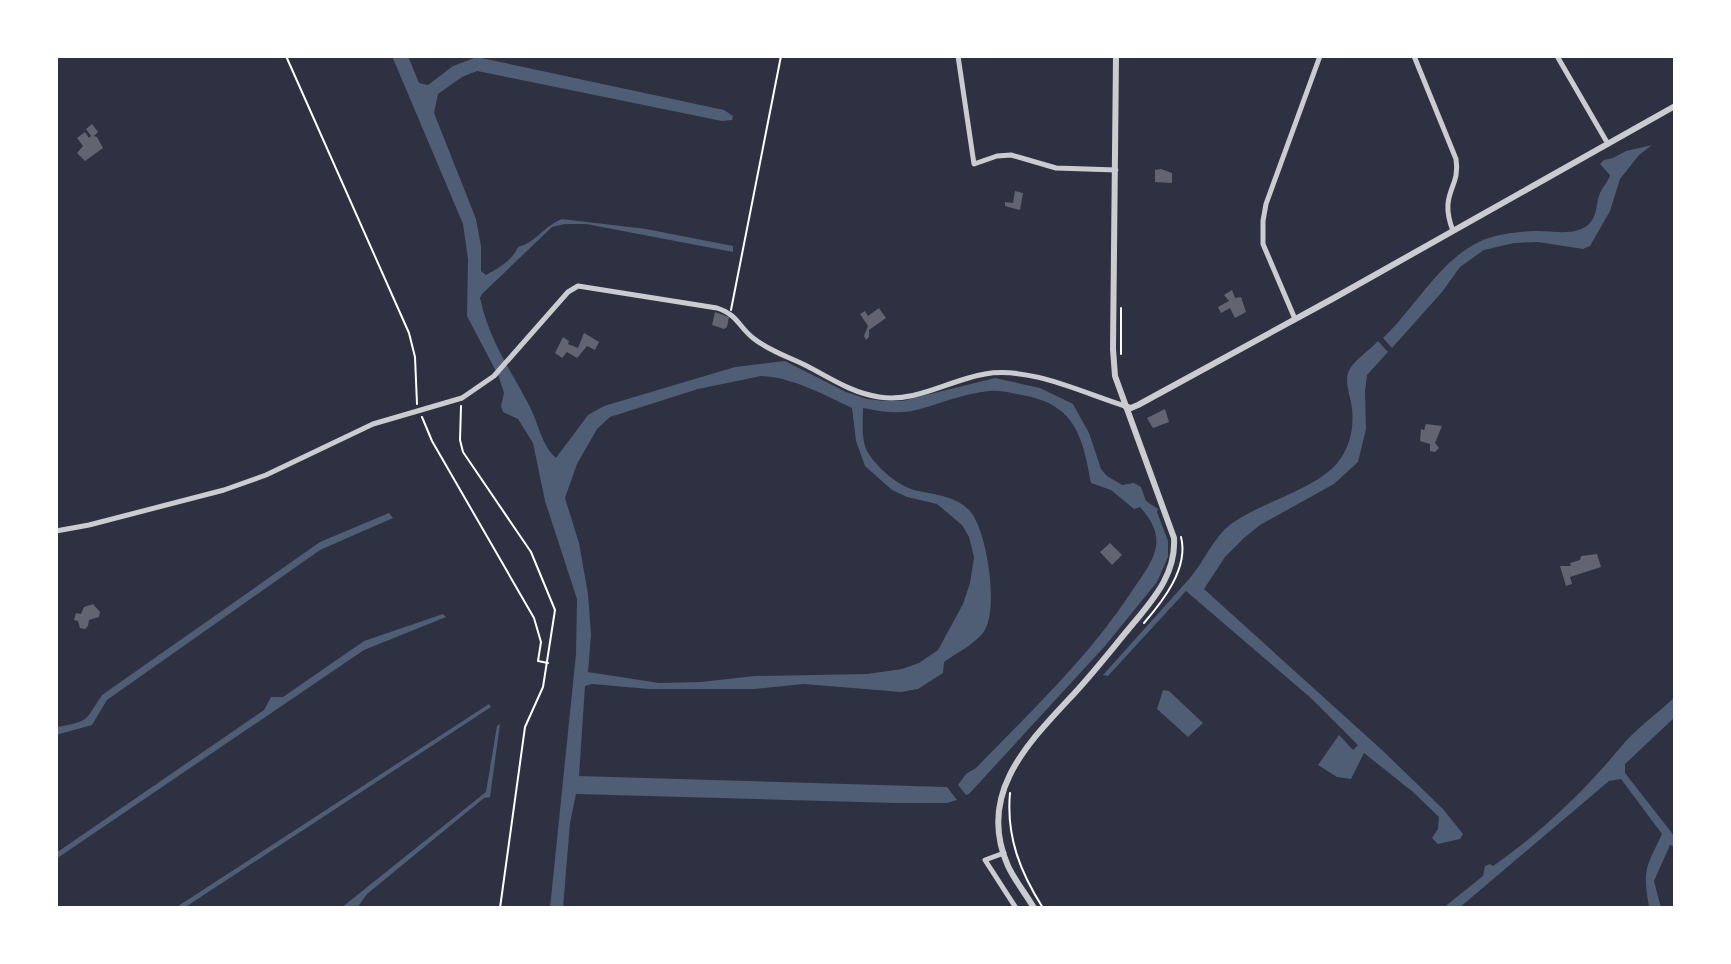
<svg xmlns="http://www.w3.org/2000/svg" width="1731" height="964" font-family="Cabin,sans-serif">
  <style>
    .water { fill: #4f5d75; fill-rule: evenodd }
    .building { fill: #626471 }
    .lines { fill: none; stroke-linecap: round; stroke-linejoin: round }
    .path { stroke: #fff; stroke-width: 2 }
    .minor { stroke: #caccd0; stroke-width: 5 }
    .tertiary { stroke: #caccd0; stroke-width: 6 }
  </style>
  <rect width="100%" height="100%" fill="#2d3142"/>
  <!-- water -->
  <g class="water">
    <path d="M392 56H408L419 83 428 85 453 66 477 57 724 110 733 116 732 120 722 121 477 71 462 77 438 94 434 113 476 219 481 246V271L486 275C498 268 512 261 518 247 535 243 544 226 562 219L646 229 733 246V252L586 224H565L552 227 482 294 480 298C490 343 510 368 530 407 539 425 541 444 556 458L588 415 604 406 735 367 785 361 846 392 867 399 885 401H902L995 378 1040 388 1073 404 1089 433 1101 469 1107 476 1122 485 1134 483 1141 487 1146 501 1158 509 1157 512 1168 541V557L1157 582 1105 646 969 794 966 795 958 785 966 774 976 768C1030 712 1087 659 1130 594 1138 581 1151 566 1155 551 1160 534 1151 519 1140 507L1134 509 1111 490 1091 483C1083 439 1076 406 1027 396 1015 394 1001 390 990 391 963 393 938 405 912 411 895 414 878 411 863 408 863 421 861 439 867 451 876 467 900 488 918 491 934 494 957 497 969 510 987 528 1000 612 983 633 972 646 958 652 944 662L943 673 918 689 901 692 804 684 754 689H649L592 684 585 686 579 776 947 787 957 800 947 803H895L576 794 570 823 563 908H550L576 654 577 599 545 501 533 443 518 419 503 412 501 406 504 393 499 377 467 316 468 259 463 224ZM761 376C792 377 824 395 852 408L856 441 865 466 892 490 907 497 937 504 962 525 969 537 974 557 970 583 963 604 938 650 919 663 902 669 867 674 755 676 701 682 659 683 588 672 591 635 588 594 579 543 565 498 577 464 597 429 610 417 698 389Z"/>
    <path d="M1652 145 1639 155 1620 179 1610 211 1590 246 1583 249 1538 242 1514 243 1484 250 1460 267 1442 292 1392 348 1383 338C1415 308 1439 261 1479 242 1494 234 1517 232 1534 231 1552 230 1572 237 1588 225 1599 215 1595 202 1601 191 1604 185 1608 182 1610 175L1600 164 1604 160 1613 158 1626 151Z"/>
    <path d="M1378 341 1388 352 1367 375 1365 391 1366 429 1358 462 1334 484 1260 525 1244 538 1225 557 1204 589 1383 751 1443 809 1463 834 1460 839 1438 844 1432 838 1438 829 1439 817 1413 792 1364 753 1351 779 1337 777 1318 765 1339 735 1353 750 1358 745 1312 699 1186 591 1108 676 1103 675 1190 578C1205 560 1213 538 1231 524 1261 502 1317 489 1338 462 1350 447 1354 428 1352 409 1351 396 1342 379 1351 367 1357 358 1370 350 1378 341Z"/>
    <path d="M389 513 393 518 320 550 107 700 92 725 56 735 57 727C90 721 84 722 102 695L320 542Z"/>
    <path d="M443 614 446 617 364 650 56 859V853L264 710 271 697H283L364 641Z"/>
    <path d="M1163 690 1169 691 1203 723 1188 737 1157 709Z"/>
    <path d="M1675 697V717L1625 764V773L1675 837V847L1670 845 1654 881 1661 908 1649 906C1642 869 1647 866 1662 834L1621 779 1609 781 1459 908H1443L1483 876 1485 866 1490 864 1493 866C1542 832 1582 793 1620 748 1635 729 1657 714 1675 697Z"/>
    <path d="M489 704 491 707 184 908H175Z"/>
    <path d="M500 724 490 797 484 798 367 894 357 908H341L486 792 497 726Z"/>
  </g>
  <!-- building -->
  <g class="building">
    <path d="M92 124 98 132 94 136 97 137 103 148 85 161 77 153 83 146 77 138 85 132 89 138 91 136 86 129Z"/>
    <path d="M1161 169 1172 173V183L1155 182V170Z"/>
    <path d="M1015 191 1023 193 1020 210 1005 206V202L1013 203Z"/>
    <path d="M1232 290 1235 298 1241 297 1246 312 1235 318 1230 308 1221 313 1218 307 1229 301 1224 295Z"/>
    <path d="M879 308 886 318 869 330V337L866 340 864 336 868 326 860 314 865 311 868 316Z"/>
    <path d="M715 312 729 317 727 327 724 329 712 325Z"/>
    <path d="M584 333 599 342 595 350 587 346 577 358 567 352 562 358 555 353 563 337 569 341 568 344 578 348Z"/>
    <path d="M1165 409 1169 422 1153 428 1147 418Z"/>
    <path d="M1426 424 1442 426 1435 443 1439 448 1435 452 1430 451V444L1420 441 1421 429 1424 430Z"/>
    <path d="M1110 543 1122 555 1112 565 1100 552Z"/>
    <path d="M1597 554 1601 567 1570 577 1572 584 1566 586 1560 566H1571L1570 563 1580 560 1581 556Z"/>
    <path d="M93 604 100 612 99 617 89 620 88 626 85 629 80 628 78 621 74 620 76 613 81 614 84 607Z"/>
  </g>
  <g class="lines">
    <!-- path -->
    <g class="path">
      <path d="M286 56 409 333 415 357 417 404"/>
      <path d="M731 310 781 56"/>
      <path d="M1121 354V308"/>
      <path d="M461 406 460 440 463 452 531 552 555 610 543 687 525 727 500 908"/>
      <path d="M422 417 432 441 534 618 541 642 538 661 548 663"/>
      <path d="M1144 623C1163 601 1189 568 1181 537"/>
      <path d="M1010 793C1006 836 1020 872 1043 908"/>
    </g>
    <!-- minor -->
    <g class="minor">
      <path d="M958 56 974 164 997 156 1011 155 1056 168 1116 170"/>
      <path d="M1414 56 1456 159C1461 189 1438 192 1453 231"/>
      <path d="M1557 56 1608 144"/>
      <path d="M1295 319 1263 244V221L1266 204 1320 56"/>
      <path d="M56 531 89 525 224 490 266 475 373 424 462 398 494 376 568 292 578 286 717 308C738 315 738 326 753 338 769 351 789 357 807 366 830 378 852 393 879 397 916 403 949 380 985 374 1029 366 1083 393 1125 406"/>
      <path d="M1004 853 985 860 1016 908"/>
    </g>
    <!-- tertiary -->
    <g class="tertiary">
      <path d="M1125 406 1131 408 1138 405 1334 298 1675 106"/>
      <path d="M1034 908C1026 894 1015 881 1008 866 977 796 1025 746 1069 699 1093 674 1114 646 1137 619 1157 595 1176 571 1174 538L1115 376 1113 349 1116 56"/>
    </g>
  </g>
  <!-- border -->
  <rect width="1731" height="964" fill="none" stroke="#ffffff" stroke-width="116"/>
</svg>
